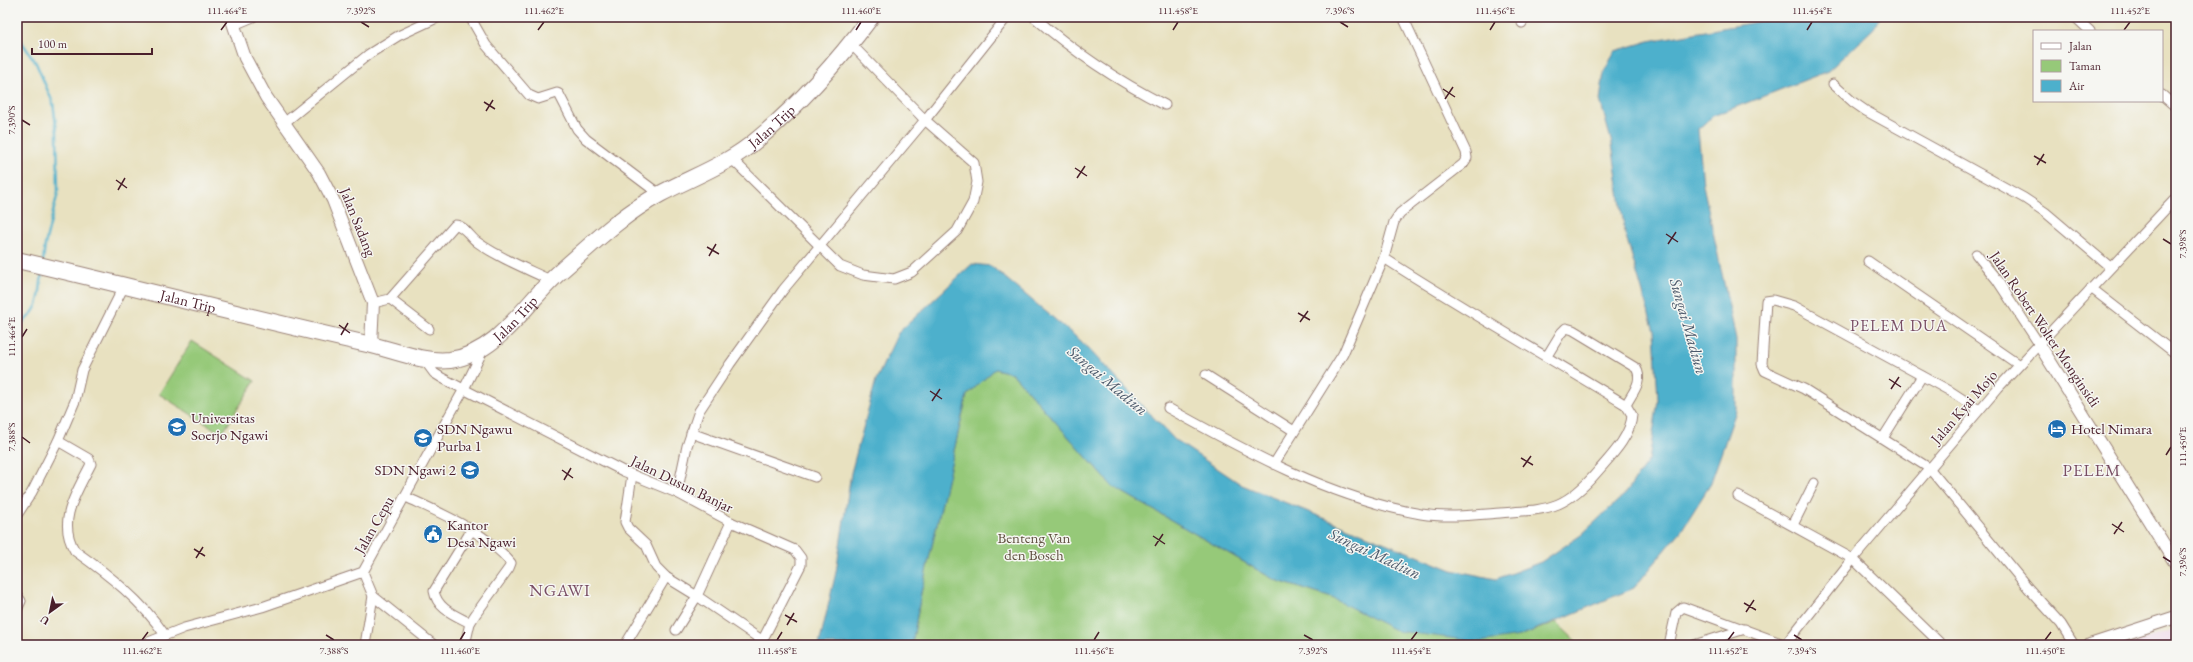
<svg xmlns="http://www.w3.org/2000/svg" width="2193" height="662" font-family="'EB Garamond',serif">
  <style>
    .built { fill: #eed0e8 }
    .green { fill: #96c979; stroke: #707452 }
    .water { fill: #4db0cc; stroke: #4c687c }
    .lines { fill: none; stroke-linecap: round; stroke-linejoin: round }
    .stream { stroke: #4db0cc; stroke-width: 2.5 }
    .street-casing { stroke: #998076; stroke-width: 11 }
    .secondary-casing { stroke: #998076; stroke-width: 14 }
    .highway-casing { stroke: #998076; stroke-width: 18 }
    .street { stroke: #fff; stroke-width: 9 }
    .secondary { stroke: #fff; stroke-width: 12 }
    .highway { stroke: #fff; stroke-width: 16 }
    .ticks { fill: none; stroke: #4a1f2b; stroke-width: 1.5 }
    .labels { text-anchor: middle; stroke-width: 3; stroke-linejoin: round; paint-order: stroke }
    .street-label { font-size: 15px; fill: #4a1f2b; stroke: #f6f6f2 }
    .poi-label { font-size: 15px; fill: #4a1f2b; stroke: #f6f6f2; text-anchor: start }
    .park-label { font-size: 15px; fill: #615242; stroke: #f6f6f2 }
    .neighbourhood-label { font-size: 16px; letter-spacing: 1px; fill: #794e64; stroke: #f6f6f2 }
    .water-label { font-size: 16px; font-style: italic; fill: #4b596b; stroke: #f6f6f2 }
    .quarter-label { font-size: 17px; letter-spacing: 1px; fill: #794e64; stroke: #f6f6f2 }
    .neatline { fill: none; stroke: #4a1f2b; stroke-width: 1.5 }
    .ticks-label { font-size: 10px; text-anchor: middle; fill: #4a1f2b }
  </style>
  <rect width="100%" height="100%" fill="#f6f6f2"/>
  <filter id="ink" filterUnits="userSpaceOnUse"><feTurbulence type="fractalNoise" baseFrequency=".025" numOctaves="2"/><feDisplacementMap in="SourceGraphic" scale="8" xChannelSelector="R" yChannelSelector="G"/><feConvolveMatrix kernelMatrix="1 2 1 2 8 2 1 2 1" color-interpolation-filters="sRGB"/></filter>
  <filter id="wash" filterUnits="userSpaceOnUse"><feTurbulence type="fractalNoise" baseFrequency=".012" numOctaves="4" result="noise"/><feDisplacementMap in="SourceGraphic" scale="16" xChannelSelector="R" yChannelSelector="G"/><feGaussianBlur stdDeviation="0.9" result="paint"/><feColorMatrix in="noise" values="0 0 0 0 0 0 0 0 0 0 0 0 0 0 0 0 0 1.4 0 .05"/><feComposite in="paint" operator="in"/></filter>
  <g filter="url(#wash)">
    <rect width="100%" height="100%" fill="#e8e1c0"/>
    <!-- built -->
    <path class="built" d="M2176 628V645H2124L2158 635Z"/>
    <!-- green -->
    <g class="green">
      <path d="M192 341 255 381 222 434 159 394Z"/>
      <path d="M995 369 1012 373 1112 486 1275 580 1332 598 1520 636 1556 622 1580 645H912L921 593 967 395Z"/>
    </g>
    <!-- water -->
    <path class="water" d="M1785 17H1880L1874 28 1828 71 1713 116 1698 129 1703 185 1736 339V411L1710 485 1681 531 1634 588 1520 636 1480 642 1397 631 1332 598 1275 580 1112 486 1012 373 995 369 967 395 921 593 912 645H819L836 572 851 473 876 380 898 333 972 264 991 266 1081 341 1175 440 1242 485 1452 570 1496 579 1541 562 1581 535 1624 495 1649 460 1658 400 1654 331 1625 233 1612 144 1600 100 1604 72 1615 51 1649 41Z"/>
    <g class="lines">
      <!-- stream -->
      <g class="stream">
        <path d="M17 35 36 63 53 103 57 132 58 192 45 245 43 261"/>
        <path d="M17 327C41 309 39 301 42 272"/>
      </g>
    </g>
  </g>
  <g filter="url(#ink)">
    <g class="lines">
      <defs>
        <g id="street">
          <path d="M470 17 486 45 529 95 538 99 557 93 559 94 577 129 586 139 659 194"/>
          <path d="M1034 17C1074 52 1118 81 1165 105"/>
          <path d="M2075 17 2090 31"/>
          <path d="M1522 23 1525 17"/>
          <path d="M234 25 253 17"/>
          <path d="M1833 84 1853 102 1866 111 2024 198 2045 212 2110 267"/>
          <path d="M2162 95 2176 107"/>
          <path d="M284 123 369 54 398 36 439 17"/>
          <path d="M732 159 840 266 863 275 894 279 912 272 957 231 973 202 977 182 974 163 925 120 851 44"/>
          <path d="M1976 254 1997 280 2039 344"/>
          <path d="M1868 261 2019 365"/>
          <path d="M2091 288 2176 354"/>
          <path d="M390 299 429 329"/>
          <path d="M373 303 390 299 455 225C464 225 470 237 477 242 499 258 525 268 550 280"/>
          <path d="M1547 356 1561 333 1566 328 1573 330 1636 368C1644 381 1632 393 1626 405"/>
          <path d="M423 358 434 373 442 378 623 471 677 493 731 522 795 550 801 558V565L760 645"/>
          <path d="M1206 375 1294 431"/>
          <path d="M1168 408C1247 452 1331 498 1421 514 1447 518 1474 515 1500 513 1548 509 1564 511 1598 471 1611 456 1631 436 1632 415L1626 405C1545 355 1463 309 1384 258"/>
          <path d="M1979 410 1950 391 1794 306 1773 300 1766 301 1762 364 1765 371 1804 389 1929 468 2029 589 2061 624 2074 645"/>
          <path d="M691 433 815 477"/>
          <path d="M1883 438 1922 376"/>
          <path d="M58 441 89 459 91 464C77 492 56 521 75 551 109 575 142 601 165 635"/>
          <path d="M1274 464 1343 354 1384 258 1394 222 1400 213 1463 164 1467 158 1466 152 1403 17"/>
          <path d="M632 475 625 522 628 528 646 545 656 567 666 577 697 596 763 641"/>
          <path d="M677 493 687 446 699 411 730 364 783 290 925 120 1007 17"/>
          <path d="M1738 496 1853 559 1942 645"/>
          <path d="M406 497C442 514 485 531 511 563L509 568 475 615 470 623 465 645"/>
          <path d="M17 515 32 492 58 441 75 401 82 370 124 286"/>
          <path d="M1793 525 1814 483"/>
          <path d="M363 572 373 596 365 645"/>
          <path d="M17 595 21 601 17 610"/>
          <path d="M373 596 434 645"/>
          <path d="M470 623C455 615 437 609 434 591L471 531"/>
          <path d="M676 630 697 596 731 522"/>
          <path d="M1580 644 1581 645"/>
          <path d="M141 645 184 628 262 607 363 572 464 389 484 348"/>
          <path d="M625 645 666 577"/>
          <path d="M1669 645 1676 613 1683 607 1786 645"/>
          <path d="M1694 645 1745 629"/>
          <path d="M1785 645 1853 559 1998 388 2176 198"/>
        </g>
        <g id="secondary">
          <path d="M231 17 245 58 266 97 319 173 333 200 373 303 371 344"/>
          <path d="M2039 344 2176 564"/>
          <path d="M2090 645 2176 617"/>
        </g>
        <g id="highway">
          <path id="s1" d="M17 260C134 287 250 318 367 344 395 350 422 363 450 360 500 353 526 301 561 271 592 244 623 214 660 194 694 176 729 164 759 138 801 103 838 61 871 17"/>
        </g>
      </defs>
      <!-- street casing -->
      <use href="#street" class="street-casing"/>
      <!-- secondary casing -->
      <use href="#secondary" class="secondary-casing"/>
      <!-- highway casing -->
      <use href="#highway" class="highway-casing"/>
      <!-- street -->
      <use href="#street" class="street"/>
      <!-- secondary -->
      <use href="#secondary" class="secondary"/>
      <!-- highway -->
      <use href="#highway" class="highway"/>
    </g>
  </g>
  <!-- ticks -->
  <path class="ticks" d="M361 22 369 27M1340 22 1348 27M221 30 227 22M538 30 544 22M856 30 861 22M1173 30 1178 22M1490 30 1495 22M1807 30 1812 22M2124 30 2130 22M1443 89 1455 97M1445 99 1453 87M484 102 495 109M486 111 493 100M22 120 30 125M2034 156 2046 163M2037 165 2044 154M1075 168 1087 176M1077 178 1085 166M116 180 127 188M118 190 125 178M1666 234 1678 242M2163 239 2171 244M1668 244 1676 232M707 247 719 254M709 256 716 244M1298 313 1310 320M1300 322 1308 311M339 325 350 333M341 335 348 323M22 337 27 329M1889 379 1901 387M1891 389 1899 377M930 391 942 399M932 401 940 389M22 437 30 443M2166 455 2171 447M1521 458 1533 465M1523 467 1531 456M562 470 573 478M564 480 571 468M2112 524 2124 532M2114 534 2122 522M1153 536 1165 544M1155 546 1163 534M194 549 205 556M2163 557 2171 562M196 558 203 547M1744 603 1756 610M1746 612 1754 600M785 615 797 622M787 625 794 613M326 635 334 640M1304 635 1313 640M1794 635 1802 640M142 640 148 632M460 640 465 632M777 640 782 632M1094 640 1099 632M1411 640 1417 632M1728 640 1734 632M2045 640 2051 632"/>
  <!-- icons -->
  <defs>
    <symbol id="university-disc" viewBox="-11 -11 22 22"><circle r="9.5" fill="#1f6fb2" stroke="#f6f6f2"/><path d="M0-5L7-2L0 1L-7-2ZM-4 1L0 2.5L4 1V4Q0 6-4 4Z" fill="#fff"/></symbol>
    <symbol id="hotel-disc" viewBox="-11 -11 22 22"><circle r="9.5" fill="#1f6fb2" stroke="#f6f6f2"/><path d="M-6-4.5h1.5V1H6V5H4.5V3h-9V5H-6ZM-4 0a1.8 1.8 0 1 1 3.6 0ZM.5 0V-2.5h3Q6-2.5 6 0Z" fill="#fff"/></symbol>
    <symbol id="school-disc" viewBox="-11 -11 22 22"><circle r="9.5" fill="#1f6fb2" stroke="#f6f6f2"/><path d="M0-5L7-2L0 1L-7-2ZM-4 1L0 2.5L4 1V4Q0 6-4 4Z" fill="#fff"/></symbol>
    <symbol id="civic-disc" viewBox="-11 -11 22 22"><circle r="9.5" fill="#1f6fb2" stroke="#f6f6f2"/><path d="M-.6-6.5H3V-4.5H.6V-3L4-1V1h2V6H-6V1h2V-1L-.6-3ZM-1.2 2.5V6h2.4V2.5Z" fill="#fff"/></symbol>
  </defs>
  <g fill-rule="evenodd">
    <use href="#university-disc" x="166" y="416" width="22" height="22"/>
    <use href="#hotel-disc" x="2046" y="418" width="22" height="22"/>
    <use href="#school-disc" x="412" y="427" width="22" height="22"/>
    <use href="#school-disc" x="459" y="459" width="22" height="22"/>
    <use href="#civic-disc" x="422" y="523" width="22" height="22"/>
  </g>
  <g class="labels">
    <!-- street labels -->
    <g class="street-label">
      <text dy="5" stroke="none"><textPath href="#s1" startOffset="847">Jalan Trip</textPath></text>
      <text transform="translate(358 222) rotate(68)" y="5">Jalan Sadang</text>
      <text dy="5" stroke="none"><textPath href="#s1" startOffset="176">Jalan Trip</textPath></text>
      <text dy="5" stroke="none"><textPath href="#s1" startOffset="524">Jalan Trip</textPath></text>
      <text transform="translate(2045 329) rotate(56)" y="5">Jalan Robert Wolter Monginsidi</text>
      <text transform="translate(1964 407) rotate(-49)" y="5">Jalan Kyai Mojo</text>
      <text transform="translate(682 484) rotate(26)" y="5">Jalan Dusun Banjar</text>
      <text transform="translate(374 525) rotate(-60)" y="5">Jalan Cepu</text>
    </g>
    <!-- poi labels -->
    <g class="poi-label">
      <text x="191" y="423">Universitas<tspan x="191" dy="17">Soerjo Ngawi</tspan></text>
      <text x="437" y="434">SDN Ngawu<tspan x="437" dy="17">Purba 1</tspan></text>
      <text x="2071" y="434">Hotel Nimara</text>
      <text x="456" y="475" text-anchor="end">SDN Ngawi 2</text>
      <text x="447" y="530">Kantor<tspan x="447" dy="17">Desa Ngawi</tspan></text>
    </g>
    <!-- park labels -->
    <g class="park-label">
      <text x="1034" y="543">Benteng Van<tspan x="1034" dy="17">den Bosch</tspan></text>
    </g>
    <!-- neighbourhood labels -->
    <g class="neighbourhood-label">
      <text x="1899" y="331">PELEM DUA</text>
    </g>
    <!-- water labels -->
    <g class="water-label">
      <text transform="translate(1689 326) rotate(74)" y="6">Sungai Madiun</text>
      <text transform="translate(1108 380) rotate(40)" y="6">Sungai Madiun</text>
      <text transform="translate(1375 553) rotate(25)" y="6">Sungai Madiun</text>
    </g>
    <!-- quarter labels -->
    <g class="quarter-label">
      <text x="2092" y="476">PELEM</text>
      <text x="560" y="596">NGAWI</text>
    </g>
  </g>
  <!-- margin -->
  <rect width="2193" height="662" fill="none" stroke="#f6f6f2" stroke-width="44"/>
  <!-- legend -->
  <rect x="2033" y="30" width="130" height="72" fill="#f6f6f2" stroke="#b1a0a2"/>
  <rect x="2041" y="43" width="20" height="6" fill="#ffffff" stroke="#b1a0a2"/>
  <text x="2069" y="50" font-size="12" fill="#4a1f2b">Jalan</text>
  <rect x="2041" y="60" width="20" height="12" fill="#96c979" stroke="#b1a0a2"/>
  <text x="2069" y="70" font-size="12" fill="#4a1f2b">Taman</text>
  <rect x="2041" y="80" width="20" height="12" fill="#4db0cc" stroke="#b1a0a2"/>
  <text x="2069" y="90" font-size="12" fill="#4a1f2b">Air</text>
  <!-- north arrow -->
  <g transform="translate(50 612) rotate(213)" stroke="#f6f6f2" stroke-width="3" paint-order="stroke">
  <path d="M0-3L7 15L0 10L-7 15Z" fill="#4a1f2b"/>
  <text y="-6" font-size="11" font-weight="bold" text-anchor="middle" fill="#4a1f2b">U</text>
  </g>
  <!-- scale -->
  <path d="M32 48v6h120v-6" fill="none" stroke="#4a1f2b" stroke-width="2"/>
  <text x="38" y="48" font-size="12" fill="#4a1f2b" stroke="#f6f6f2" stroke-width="3" paint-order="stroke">100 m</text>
  <rect x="22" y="22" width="2149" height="618" class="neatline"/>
  <g class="ticks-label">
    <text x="227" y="14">111.464°E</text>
    <text x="361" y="14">7.392°S</text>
    <text x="544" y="14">111.462°E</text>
    <text x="861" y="14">111.460°E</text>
    <text x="1178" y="14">111.458°E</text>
    <text x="1340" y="14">7.396°S</text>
    <text x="1495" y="14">111.456°E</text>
    <text x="1812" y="14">111.454°E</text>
    <text x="2130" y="14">111.452°E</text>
    <text transform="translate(11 120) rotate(-90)" y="4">7.390°S</text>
    <text transform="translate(2182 244) rotate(-90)" y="4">7.398°S</text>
    <text transform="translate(11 337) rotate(-90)" y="4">111.464°E</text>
    <text transform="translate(11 437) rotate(-90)" y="4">7.388°S</text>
    <text transform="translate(2182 447) rotate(-90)" y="4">111.450°E</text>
    <text transform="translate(2182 562) rotate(-90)" y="4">7.396°S</text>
    <text x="142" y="654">111.462°E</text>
    <text x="334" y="654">7.388°S</text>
    <text x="460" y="654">111.460°E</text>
    <text x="777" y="654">111.458°E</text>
    <text x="1094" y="654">111.456°E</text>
    <text x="1313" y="654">7.392°S</text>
    <text x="1411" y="654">111.454°E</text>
    <text x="1728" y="654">111.452°E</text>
    <text x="1802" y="654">7.394°S</text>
    <text x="2045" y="654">111.450°E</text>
  </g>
</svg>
